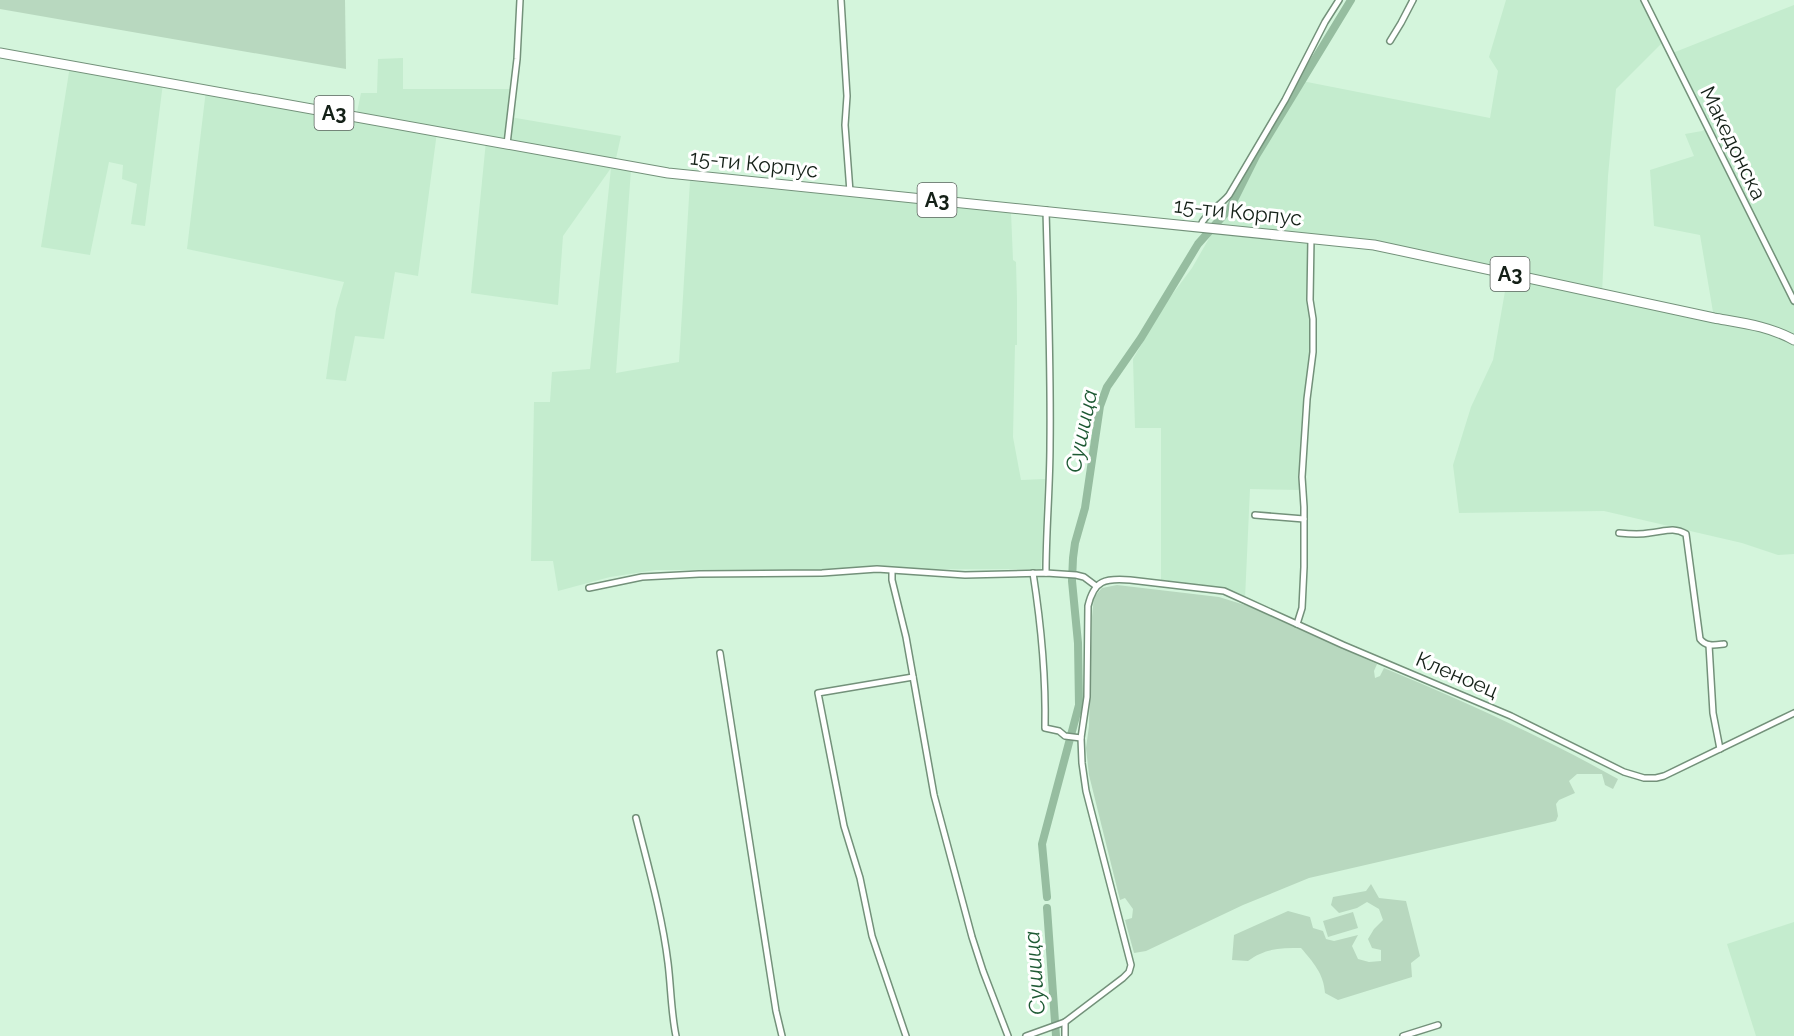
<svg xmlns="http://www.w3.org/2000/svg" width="1794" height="1036" font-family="Raleway,sans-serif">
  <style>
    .built { fill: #c4ecce }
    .green { fill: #b8d8bf }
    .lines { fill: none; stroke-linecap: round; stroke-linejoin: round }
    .canal { stroke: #96bda0; stroke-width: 8 }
    .minor-casing { stroke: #73917a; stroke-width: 8 }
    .primary-casing { stroke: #73917a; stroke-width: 11 }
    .minor { stroke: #fff; stroke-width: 5 }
    .primary { stroke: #fff; stroke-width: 9 }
    .labels { text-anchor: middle; stroke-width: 6; stroke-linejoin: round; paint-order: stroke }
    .shield { fill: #fff; stroke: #5a635d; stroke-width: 1.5 }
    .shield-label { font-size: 20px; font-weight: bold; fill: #142017 }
    .street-label { font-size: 21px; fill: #142017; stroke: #fff }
    .water-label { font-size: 22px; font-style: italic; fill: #1e5a34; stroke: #fff }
  </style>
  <rect width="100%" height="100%" fill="#d4f5dc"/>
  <!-- built -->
  <g class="built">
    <path d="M1506 0H1644L1664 41 1616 89 1608 176 1602 293 1714 318 1700 235 1654 226 1650 170 1694 156 1685 134 1702 131 1708 128 1670 54 1794 5V554L1778 555 1742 543 1604 511 1459 513 1453 465 1471 407 1493 360 1508 274 1312 238 1313 319 1303 490 1250 489 1245 599 1224 591 1161 584V428H1135L1133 359 1165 304 1192 268 1215 228 1230 208 1302 81 1490 118 1498 71 1489 57Z"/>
    <path d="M403 58V89H514L510 117 621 136 615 163 631 170 616 373 679 362 690 181 1011 212 1013 260 1016 262 1017 299V345H1015L1013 437 1021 480 1045 479 1041 569 656 570 610 577 558 591 553 561H531L534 402H550L552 372 590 369 611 168 563 236 558 305 471 293 486 141 437 132 418 276 395 272 384 339 355 336 346 381 326 379 336 309 344 282 187 249 206 90 356 117 361 93H377L378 59Z"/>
    <path d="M70 66 163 83 145 226 131 224 137 184 122 179 123 165 109 162 90 255 41 247Z"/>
    <path d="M1794 922V1036H1756L1727 944Z"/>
  </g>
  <!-- green -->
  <g class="green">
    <path d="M0 0H345L346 69 0 9Z"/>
    <path d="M1117 585 1219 597 1248 606 1377 664 1374 671 1375 678 1380 676 1384 668C1464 701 1543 737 1618 779L1613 789 1605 785 1602 774H1577L1569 781 1575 793 1559 800 1556 804 1558 816 1556 821 1309 878 1243 905 1146 951 1134 953 1125 920 1132 918 1133 909 1125 898 1120 900 1089 775 1086 748 1089 726 1092 617 1094 597 1102 588Z"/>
    <path d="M1371 884 1379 898 1406 901 1420 956 1411 963 1412 977 1338 1000 1325 993C1324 974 1313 962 1301 948 1281 948 1265 948 1248 961L1232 960 1234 935 1288 911 1310 917 1313 928 1323 931 1326 939 1334 941 1358 935 1352 946 1358 959 1369 962 1381 961V950L1372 948 1368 939 1374 929 1383 920 1379 909 1367 902 1357 908 1339 913 1331 905 1333 897 1366 891Z"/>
    <path d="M1353 912 1358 928 1328 937 1323 921Z"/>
  </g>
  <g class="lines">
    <!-- canal -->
    <g class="canal">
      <path d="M1047 897 1042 844 1079 705 1078 643 1072 581 1073 558 1075 543 1085 508 1100 406 1107 387 1141 338 1198 244 1230 208 1256 156 1351 0"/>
      <path d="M1047 908 1056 1036"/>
    </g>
    <defs>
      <g id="minor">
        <path d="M841 0 847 96 845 125 850 192"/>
        <path d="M1644 0 1794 301"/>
        <path d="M1390 41 1401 23 1413 0"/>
        <path d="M507 144 517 59 520 0"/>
        <path d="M1046 210C1048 288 1051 367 1050 445 1050 487 1046 530 1046 573"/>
        <path d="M1200 227C1205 213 1220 206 1229 195L1285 100 1325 22 1339 0"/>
        <path d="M1255 515 1304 519"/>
        <path d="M1619 533C1629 534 1639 535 1649 533 1663 532 1673 526 1686 534L1700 639C1706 647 1715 645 1724 644"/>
        <path d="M892 571V580L906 637 934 795 972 937 983 971 1008 1036"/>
        <path d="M1033 573C1041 624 1046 676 1045 728L1059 731 1065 736 1081 738"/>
        <path d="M589 588 642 577 699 574 822 573 877 569 965 575 1046 573 1076 575 1084 577 1096 586"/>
        <path d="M1297 624 1302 608 1304 567V507L1302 477 1307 399 1313 352V319L1310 300 1311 238"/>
        <path d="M1709 645 1713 713 1720 749"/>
        <path d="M720 653 776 1011 782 1036"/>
        <path d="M636 818C648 866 662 914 668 963 671 987 671 1012 676 1036"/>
        <path d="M1065 1022V1036"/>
        <path d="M906 1036 872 936 860 878 844 826 818 693 913 677"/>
        <path d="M1026 1036 1065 1022 1123 978 1129 972 1131 965 1086 791 1082 763 1081 738 1087 697 1088 606C1094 580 1105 578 1130 580L1224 591 1343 645 1511 716 1624 772 1644 778H1656L1664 776 1794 713"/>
        <path d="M1403 1036 1438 1025"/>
      </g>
      <path id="primary" d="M0 53 668 173 1374 245 1714 318C1742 323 1769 326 1794 340"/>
    </defs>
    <!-- minor casing -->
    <use href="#minor" class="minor-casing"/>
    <!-- primary casing -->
    <use href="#primary" class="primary-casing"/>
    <!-- minor -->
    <use href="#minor" class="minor"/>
    <!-- primary -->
    <use href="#primary" class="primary"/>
  </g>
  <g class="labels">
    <!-- shield labels -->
    <g class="shield">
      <rect x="314.5" y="96" width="39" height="34" rx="4.5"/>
      <rect x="917.5" y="183" width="39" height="34" rx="4.5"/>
      <rect x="1490.5" y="257" width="39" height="34" rx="4.5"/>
    </g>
    <g class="shield-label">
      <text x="334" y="120">A3</text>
      <text x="937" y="207">A3</text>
      <text x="1510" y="281">A3</text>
    </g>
    <!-- street labels -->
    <g class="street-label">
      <text transform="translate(1733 143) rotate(64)" y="7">Македонска</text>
      <text transform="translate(754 164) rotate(6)" y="7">15-ти Корпус</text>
      <text transform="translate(1238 212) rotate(6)" y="7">15-ти Корпус</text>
      <text transform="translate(1457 675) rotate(23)" y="7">Кленоец</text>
    </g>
    <!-- water labels -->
    <g class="water-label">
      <text transform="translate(1081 431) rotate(-78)" y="8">Сушица</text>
      <text transform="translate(1034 973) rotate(-94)" y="8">Сушица</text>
    </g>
  </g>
</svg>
